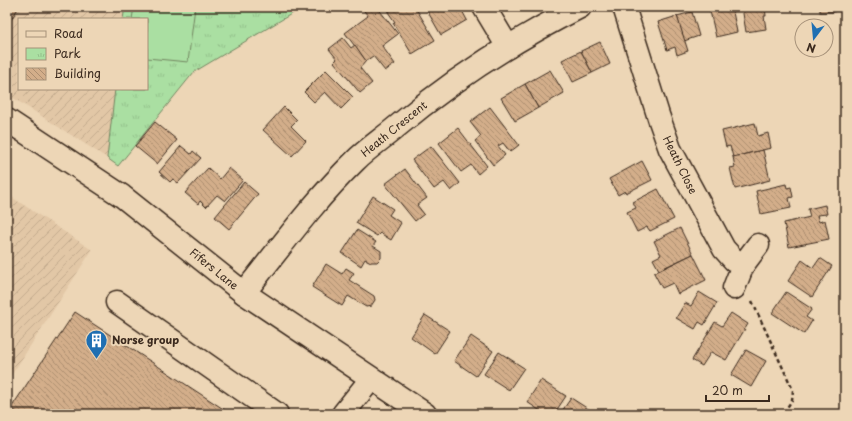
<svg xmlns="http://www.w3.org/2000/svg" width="852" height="421" font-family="'Playpen Sans',sans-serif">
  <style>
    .industrial { fill: url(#industrial-furrows) }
    .park { fill: url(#park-tufts); stroke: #728460 }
    .garden { fill: #aadfa2; stroke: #728460 }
    .building { fill: url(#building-back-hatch); stroke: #3b2a1e }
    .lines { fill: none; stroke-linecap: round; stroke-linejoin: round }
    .minor-casing { stroke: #3b2a1e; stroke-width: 25 }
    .path { stroke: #3b2a1e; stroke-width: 2.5; stroke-dasharray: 4 3; stroke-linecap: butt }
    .minor { stroke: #edd6b6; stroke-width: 22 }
    .labels { text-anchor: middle; stroke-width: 4; stroke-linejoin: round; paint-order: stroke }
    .street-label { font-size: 11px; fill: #3b2a1e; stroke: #edd6b6 }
    .poi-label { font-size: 11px; font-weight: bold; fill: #3b2a1e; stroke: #edd6b6; text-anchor: start }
  </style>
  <defs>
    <pattern id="industrial-furrows" width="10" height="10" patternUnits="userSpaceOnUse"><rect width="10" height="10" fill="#e2c7a6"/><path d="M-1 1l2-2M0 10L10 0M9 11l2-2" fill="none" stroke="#c3ab8e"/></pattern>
    <pattern id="park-tufts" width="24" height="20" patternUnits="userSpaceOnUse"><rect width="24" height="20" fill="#aadfa2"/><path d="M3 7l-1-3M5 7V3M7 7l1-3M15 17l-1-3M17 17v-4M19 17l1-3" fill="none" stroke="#93c08b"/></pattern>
    <pattern id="building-back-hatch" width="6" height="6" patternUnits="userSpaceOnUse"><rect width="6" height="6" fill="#d3ae8a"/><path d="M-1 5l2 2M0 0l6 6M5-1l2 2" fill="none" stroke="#ac8e70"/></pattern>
  </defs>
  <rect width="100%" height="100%" fill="#edd6b6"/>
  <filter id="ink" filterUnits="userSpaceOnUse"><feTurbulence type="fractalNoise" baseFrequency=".025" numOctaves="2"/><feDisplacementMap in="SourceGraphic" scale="8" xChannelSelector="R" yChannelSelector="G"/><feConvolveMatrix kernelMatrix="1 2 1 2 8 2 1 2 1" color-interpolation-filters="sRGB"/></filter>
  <g filter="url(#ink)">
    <!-- industrial -->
    <g class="industrial">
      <path d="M7 7H129L127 19H19V89H117L107 158 7 94Z"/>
      <path d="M7 194 92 250 9 379 7 378Z"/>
    </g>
    <!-- park -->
    <path class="park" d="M125 7H303L194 72 118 166 107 158 115 89H147V19H123Z"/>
    <!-- garden -->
    <path class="garden" d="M134 7H195L188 62 147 58V19H132Z"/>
    <!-- building -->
    <g class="building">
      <path d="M7 7H19L7 26Z"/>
      <path d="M361 7H377L398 34 382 46 395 64 385 71 373 56 366 61 345 33 368 16Z"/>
      <path d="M396 7H415L435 40 412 54 393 23 395 22 388 12Z"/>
      <path d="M425 7H460L467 20 441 35Z"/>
      <path d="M709 7H732L737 32 716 37Z"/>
      <path d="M742 7H765L766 16H764L766 29 746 32Z"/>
      <rect x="820" y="7" width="14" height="5"/>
      <path d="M692 12 699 36 684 41 677 16Z"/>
      <path d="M677 16 688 51 677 55 675 47 667 50 658 22Z"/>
      <path d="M343 38 351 48 355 45 366 61 360 68 372 83 360 93 334 62 337 59 329 49Z"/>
      <path d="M600 42 610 64 592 73 581 51Z"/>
      <path d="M581 51 592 73 573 82 562 60Z"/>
      <path d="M326 70 353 97 341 109 325 92 314 102 304 92Z"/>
      <path d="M550 70 564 93 538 108 525 84Z"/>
      <path d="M525 84 538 108 515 121 501 98Z"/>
      <path d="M284 107 297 120 291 126 306 141 292 156 263 130Z"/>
      <path d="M490 107 519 145 510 152 503 143 498 146 505 155 493 165 475 141 481 136 470 122Z"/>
      <path d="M155 122 177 140 157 164 135 146Z"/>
      <path d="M755 123 758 136 768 133 771 148 733 157 730 146 726 147 722 131Z"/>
      <path d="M458 128 487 166 478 174 471 165 461 172 439 143Z"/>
      <path d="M181 146 191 154 193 151 201 158 178 183 173 179 170 182 159 172Z"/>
      <path d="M431 146 460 183 451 191 444 182 434 189 412 160Z"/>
      <path d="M763 150 770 180 735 189 730 168 735 167 733 157Z"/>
      <path d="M642 161 652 180 626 193 625 191 618 195 609 179Z"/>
      <path d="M208 168 220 179 229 168 243 180 225 201 217 195 206 207 200 201 198 204 185 193Z"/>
      <path d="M405 169 427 198 417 205 424 214 415 221 385 184Z"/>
      <path d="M244 182 258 194 229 229 215 217Z"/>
      <path d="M786 184 787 188 791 187 793 197 789 198 791 208 761 214 756 191Z"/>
      <path d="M658 189 674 219 650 231 647 227 637 232 627 212 636 208 633 202Z"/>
      <path d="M373 196 393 209 389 215 401 223 391 240 380 233 377 236 356 223Z"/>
      <path d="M825 205 827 214 817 215 819 222 825 220 829 239 789 247 784 223 810 217 808 209Z"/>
      <path d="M680 228 693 254 659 270 653 259 661 255 654 241Z"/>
      <path d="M357 230 376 242 373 246 381 251V258L377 262H371L365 259 361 266 342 253Z"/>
      <path d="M693 254 706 280 678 294 673 283 662 288 654 273Z"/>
      <path d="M820 258 832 266 812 297 788 281 802 260 813 268Z"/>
      <path d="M326 264 342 274 346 268 354 273 349 280 374 296 375 300 371 306 366 307 348 296 342 306 312 287Z"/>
      <path d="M699 292 717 303 704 325 699 322 695 329 676 318 685 303 691 306Z"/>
      <path d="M786 292 812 309 806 317 812 321 804 334 772 313Z"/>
      <path d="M75 312 231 414H20L11 408Z"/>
      <path d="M731 313 748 324 726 360 711 352 702 366 692 360 715 322 722 326Z"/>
      <path d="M425 315 450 331 435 354 411 337Z"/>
      <path d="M471 336 493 351 476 376 454 361Z"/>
      <path d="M746 350 766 361 751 387 731 375Z"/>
      <path d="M499 352 524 368 509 390 484 374Z"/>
      <path d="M541 380 566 396 554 414H545L527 402Z"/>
      <path d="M571 398 593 412 592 414H560Z"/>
    </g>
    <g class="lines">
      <defs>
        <g id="minor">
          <path d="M484 7 508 47"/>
          <path d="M624 7 659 118 670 149 724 249 734 260 743 265 734 288"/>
          <path d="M7 120 122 196 244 293 425 414"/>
          <path d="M743 265 758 245"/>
          <path d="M244 293C280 248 314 201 355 161 367 149 382 139 395 128 451 81 514 40 580 7"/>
          <path d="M117 302 277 414"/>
          <path d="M343 414 371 379"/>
        </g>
      </defs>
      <!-- minor casing -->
      <use href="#minor" class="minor-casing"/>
      <!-- path -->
      <path class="path" d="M752 301 793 390 792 400 783 414"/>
      <!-- minor -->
      <use href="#minor" class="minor"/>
    </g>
  </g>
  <!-- icons -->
  <defs>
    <symbol id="building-pin" viewBox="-11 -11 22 30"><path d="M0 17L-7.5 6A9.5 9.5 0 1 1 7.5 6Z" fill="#1f6fb2" stroke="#edd6b6"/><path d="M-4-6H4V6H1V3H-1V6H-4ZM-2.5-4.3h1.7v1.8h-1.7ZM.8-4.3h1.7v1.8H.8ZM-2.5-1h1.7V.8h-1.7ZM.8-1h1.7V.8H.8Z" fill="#fff"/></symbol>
  </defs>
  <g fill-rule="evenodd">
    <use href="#building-pin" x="84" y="328" width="25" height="34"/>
  </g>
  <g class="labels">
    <!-- street labels -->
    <g class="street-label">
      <text transform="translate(394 129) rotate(-39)" y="4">Heath Crescent</text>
      <text transform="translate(680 165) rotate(64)" y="4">Heath Close</text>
      <text transform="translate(214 269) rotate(39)" y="4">Fifers Lane</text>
    </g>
    <!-- poi labels -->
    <g class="poi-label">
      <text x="112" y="344">Norse group</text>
    </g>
  </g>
  <!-- margin -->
  <rect width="852" height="421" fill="none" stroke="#edd6b6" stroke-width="24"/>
  <rect x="12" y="12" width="828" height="397" fill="none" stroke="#3b2a1e" stroke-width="1.5" filter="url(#ink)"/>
  <!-- legend -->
  <rect x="18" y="18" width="130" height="72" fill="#edd6b6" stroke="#a69179"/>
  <rect x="26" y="31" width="20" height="6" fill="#edd6b6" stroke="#a69179"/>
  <text x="54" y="38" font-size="12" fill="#3b2a1e">Road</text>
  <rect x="26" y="48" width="20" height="12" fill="url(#park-tufts)" stroke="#a69179"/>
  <text x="54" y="58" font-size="12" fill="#3b2a1e">Park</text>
  <rect x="26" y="68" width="20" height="12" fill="url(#building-back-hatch)" stroke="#a69179"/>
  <text x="54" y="78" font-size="12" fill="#3b2a1e">Building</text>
  <!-- north arrow -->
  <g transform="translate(814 38) rotate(196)"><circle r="19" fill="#edd6b6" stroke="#a69179"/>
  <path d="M0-3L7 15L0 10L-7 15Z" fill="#1f6fb2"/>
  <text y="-6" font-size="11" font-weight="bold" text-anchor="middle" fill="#3b2a1e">N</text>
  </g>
  <!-- scale -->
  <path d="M706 395v6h63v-6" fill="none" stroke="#3b2a1e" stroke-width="2"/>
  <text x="712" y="395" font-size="12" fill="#3b2a1e" stroke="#edd6b6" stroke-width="3" paint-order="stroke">20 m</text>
</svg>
